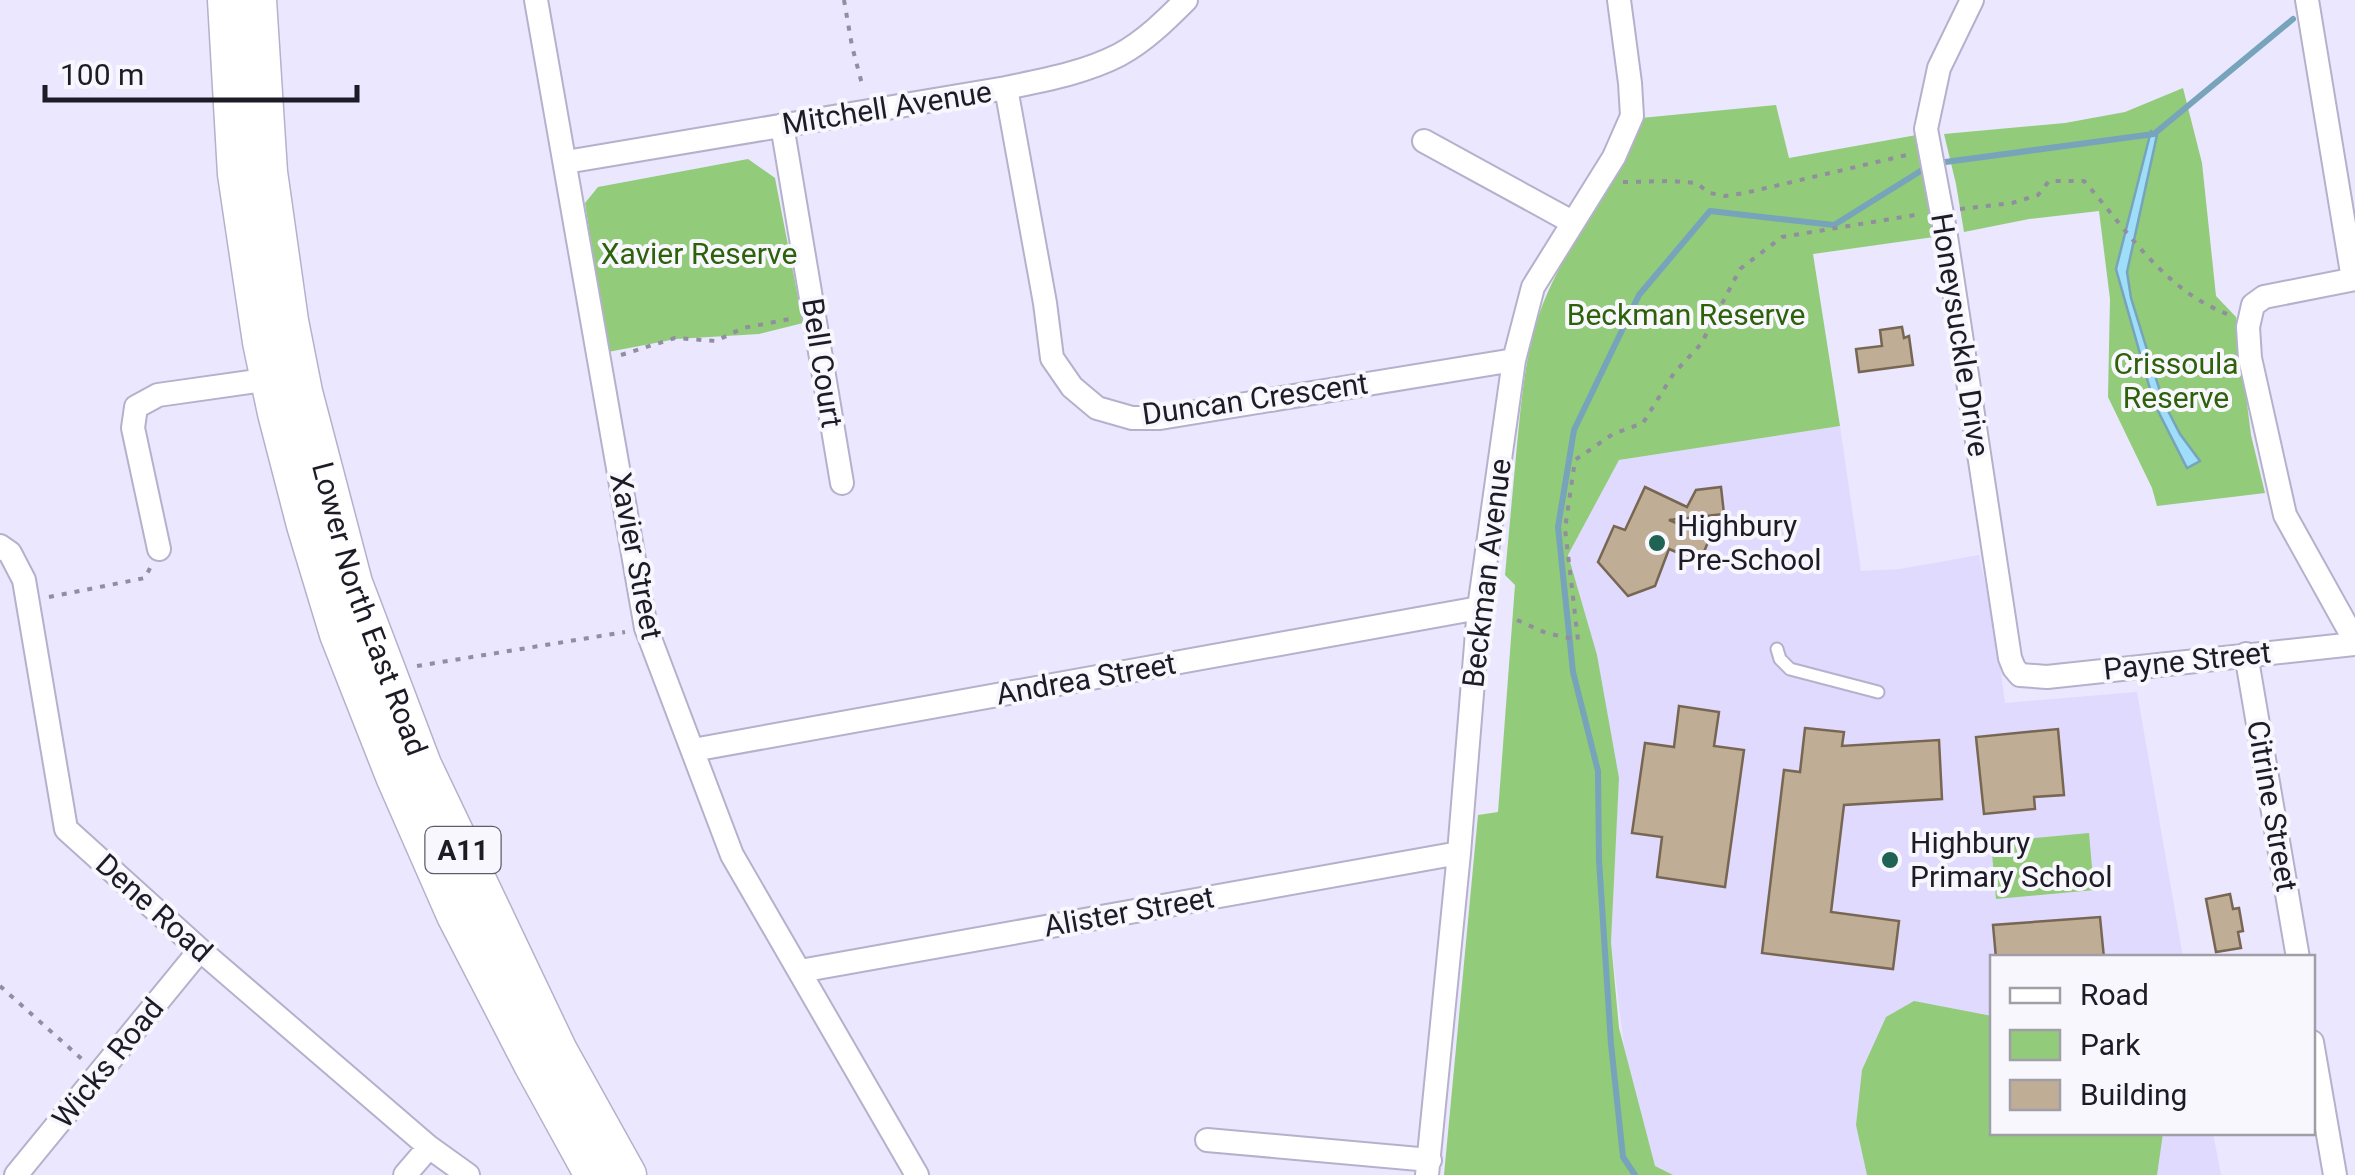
<svg xmlns="http://www.w3.org/2000/svg" width="2355" height="1175" font-family="Roboto,sans-serif">
<style>
.built{fill:#dfdafe}
.green{fill:#92cb79}
.water{fill:#9edefb;stroke:#77a4bb;stroke-width:2.5}
.lines{fill:none;stroke-linecap:round;stroke-linejoin:round}
.stream{stroke:#77a4bb;stroke-width:6}
.building{fill:#c0ad96;stroke:#776651;stroke-width:2.5}
.lane-casing{stroke:#b5b1cc;stroke-width:15}
.street-casing{stroke:#b5b1cc;stroke-width:26}
.primary-casing{stroke:#b5b1cc;stroke-width:41}
.path{stroke:#908e9f;stroke-width:4;stroke-dasharray:5 8;stroke-linecap:butt}
.lane{stroke:#fff;stroke-width:11}
.street{stroke:#fff;stroke-width:22}
.primary{stroke:#fff;stroke-width:38}
.poi-dot{fill:#1f6354;stroke:#f8f7fd;stroke-width:4}
.labels{text-anchor:middle;stroke-width:8;stroke-linejoin:round;paint-order:stroke}
.shield{fill:#f8f7fd;stroke:#5f5d66;stroke-width:2.5}
.shield-label{font-size:28px;font-weight:bold;fill:#1d1b25}
.street-label{font-size:30px;fill:#1d1b25;stroke:#f8f7fd}
.park-label{font-size:30px;fill:#2d610a;stroke:#f8f7fd}
.poi-label{font-size:30px;fill:#1d1b25;stroke:#f8f7fd;text-anchor:start}
</style>
<rect width="100%" height="100%" fill="#eae7fe"/>
<path class="built" d="M 1840,426 L 1861,571 L 1900,569 L 1979,555 L 1995,627 L 2005,703 L 2137,692 L 2183,957 L 1992,958 L 1992,1132 L 2213,1133 L 2221,1175 L 1662,1175 L 1639,1166 L 1611,942 L 1619,778 L 1568,555 L 1619,460 Z"/>
<path class="green" d="M 2183,88 L 2202,163 L 2216,296 L 2236,317 L 2251,435 L 2265,493 L 2157,506 L 2152,488 L 2108,397 L 2110,299 L 2099,211 L 2029,219 L 1964,232 L 1956,184 L 1944,134 L 2065,123 L 2125,112 Z
M 1776,105 L 1789,158 L 1922,134 L 1941,236 L 1813,254 L 1840,426 L 1619,460 L 1568,555 L 1597,655 L 1619,778 L 1611,942 L 1619,1028 L 1655,1166 L 1673,1175 L 1444,1175 L 1478,815 L 1498,812 L 1515,585 L 1505,575 C 1509,532 1513,488 1517,445 C 1522,394 1526,342 1547,294 C 1573,234 1623,183 1641,118 Z
M 748,159 L 775,178 L 803,323 L 759,334 L 676,339 L 608,352 L 585,203 L 598,187 Z
M 2089,833 L 2094,890 L 1996,899 L 1991,842 Z
M 1914,1001 L 1992,1016 L 1992,1132 L 2163,1133 L 2157,1175 L 1867,1175 L 1856,1125 L 1862,1070 L 1886,1017 Z"/>
<path class="water" d="M 2151,131 L 2157,135 L 2127,272 L 2131,298 L 2163,401 L 2180,434 L 2200,461 L 2187,468 L 2154,403 L 2116,269 Z"/>
<g class="lines">
<path class="stream" d="M 1938,163 L 2154,134 L 2293,19
M 1635,1175 L 1623,1157 L 1611,1044 L 1599,860 L 1598,771 L 1573,672 L 1558,527 L 1574,430 L 1639,295 L 1710,211 L 1834,225 L 1927,167"/>
</g>
<path class="building" d="M 1902,327 L 1904,338 L 1909,336 L 1913,365 L 1859,372 L 1856,349 L 1882,346 L 1880,330 Z
M 1645,487 L 1687,507 L 1696,490 L 1721,487 L 1724,514 L 1669,520 L 1710,537 L 1700,562 L 1669,549 L 1655,586 L 1628,596 L 1598,562 L 1614,526 L 1625,530 Z
M 1679,706 L 1719,712 L 1714,746 L 1744,750 L 1725,887 L 1657,877 L 1662,837 L 1632,833 L 1645,743 L 1674,747 Z
M 1805,728 L 1844,732 L 1842,746 L 1939,740 L 1942,799 L 1844,805 L 1831,912 L 1899,921 L 1893,969 L 1762,953 L 1784,770 L 1800,772 Z
M 2058,729 L 2064,795 L 2034,797 L 2035,809 L 1984,814 L 1976,737 Z
M 2230,894 L 2233,909 L 2239,908 L 2243,931 L 2238,932 L 2241,948 L 2216,952 L 2206,899 Z
M 2100,917 L 2104,958 L 1996,958 L 1993,925 Z"/>
<g class="lines">
<defs>
<path id="lane" d="M 1777,649 L 1780,659 L 1790,669 L 1878,692"/>
<path id="street" d="M 536,0 L 646,628 L 732,855 L 917,1175
M 1972,0 L 1939,68 L 1926,129 L 1945,230 L 2010,658 L 2014,668 L 2020,675 L 2047,677 L 2355,644
M 2307,0 L 2353,279
M 1006,88 L 1045,303 L 1052,358 L 1072,387 L 1097,408 L 1132,418 L 1160,418 L 1514,360
M 782,125 L 842,483
M 1424,141 L 1572,222
M 566,162 L 1006,88 C 1044,80 1084,73 1119,55 C 1145,41 1166,20 1186,0
M 2355,279 L 2264,297 L 2253,305 L 2248,327 L 2250,358 L 2285,515 L 2355,641
M 0,546 L 10,553 L 24,580 L 66,829 L 200,950 L 429,1147 L 468,1175
M 159,549 L 133,428 L 136,407 L 158,395 L 278,378
M 2246,654 L 2298,958
M 693,750 L 1479,608
M 800,971 L 1459,853
M 2312,1042 L 2335,1175
M 1207,1140 L 1430,1160
M 16,1175 L 200,950
M 405,1175 L 429,1147
M 1427,1175 L 1459,853 L 1479,608 L 1514,360 L 1533,287 L 1614,157 L 1632,116 L 1630,83 L 1619,0"/>
<g id="primary">
<path d="M 227,0 L 237,174 L 262,342 L 277,413 L 306,525 L 339,634 L 395,776 L 456,915 L 533,1064 L 594,1175"/>
<path id="s1" d="M 257,0 L 268,172 L 289,321 L 303,392 L 353,583 L 422,765 L 558,1051 L 627,1175"/>
</g>
</defs>
<use href="#lane" class="lane-casing"/>
<use href="#street" class="street-casing"/>
<use href="#primary" class="primary-casing"/>
<path class="path" d="M 844,0 L 852,46 L 863,88
M 1623,182 L 1672,181 L 1696,183 L 1710,193 L 1725,196 L 1745,193 L 1911,154
M 1960,209 L 2012,203 L 2038,195 L 2049,181 L 2084,181 C 2127,230 2163,289 2227,314
M 621,355 L 675,338 L 716,341 L 743,328 L 795,318
M 49,597 L 145,578 L 151,566
M 1517,620 L 1546,633 L 1578,640 L 1565,529 L 1575,460 L 1613,434 L 1643,423 L 1674,373 L 1701,344 L 1740,269 L 1782,237 L 1921,214
M 417,666 L 625,632
M 0,986 L 84,1061"/>
<use href="#lane" class="lane"/>
<use href="#street" class="street"/>
<use href="#primary" class="primary"/>
</g>
<g class="poi-dot">
<circle cx="1657" cy="543" r="10"/>
<circle cx="1890" cy="860" r="10"/>
</g>
<g class="labels">
<rect class="shield" x="425.5" y="827" width="75" height="46" rx="8"/>
<g class="shield-label">
<text x="463" y="860">A11</text>
</g>
<g class="street-label">
<text transform="translate(887 108) rotate(-9)" y="10">Mitchell Avenue</text>
<text transform="translate(1960 335) rotate(81)" y="10">Honeysuckle Drive</text>
<text transform="translate(822 363) rotate(81)" y="10">Bell Court</text>
<text transform="translate(1255 399) rotate(-8)" y="10">Duncan Crescent</text>
<text transform="translate(636 556) rotate(79)" y="10">Xavier Street</text>
<text transform="translate(1487 573) rotate(-83)" y="10">Beckman Avenue</text>
<text dy="10" stroke="none"><textPath href="#s1" startOffset="622">Lower North East Road</textPath></text>
<text transform="translate(2187 661) rotate(-6)" y="10">Payne Street</text>
<text transform="translate(1086 679) rotate(-10)" y="10">Andrea Street</text>
<text transform="translate(2272 806) rotate(80)" y="10">Citrine Street</text>
<text transform="translate(154 908) rotate(42)" y="10">Dene Road</text>
<text transform="translate(1129 912) rotate(-10)" y="10">Alister Street</text>
<text transform="translate(108 1063) rotate(-51)" y="10">Wicks Road</text>
</g>
<g class="park-label">
<text x="699" y="264">Xavier Reserve</text>
<text x="1686" y="325">Beckman Reserve</text>
<text x="2176" y="374">Crissoula<tspan x="2176" dy="34">Reserve</tspan></text>
</g>
<g class="poi-label">
<text x="1677" y="536">Highbury<tspan x="1677" dy="34">Pre-School</tspan></text>
<text x="1910" y="853">Highbury<tspan x="1910" dy="34">Primary School</tspan></text>
</g>
</g>
<rect x="1990" y="955" width="325" height="180" fill="#f8f7fd" stroke="#a09fa7" stroke-width="2.5"/>
<rect x="2010" y="988" width="50" height="15" fill="#ffffff" stroke="#a09fa7" stroke-width="2.5"/>
<text x="2080" y="1005" font-size="30" fill="#1d1b25">Road</text>
<rect x="2010" y="1030" width="50" height="30" fill="#92cb79" stroke="#a09fa7" stroke-width="2.5"/>
<text x="2080" y="1055" font-size="30" fill="#1d1b25">Park</text>
<rect x="2010" y="1080" width="50" height="30" fill="#c0ad96" stroke="#a09fa7" stroke-width="2.5"/>
<text x="2080" y="1105" font-size="30" fill="#1d1b25">Building</text>
<path d="M45 85v15h312v-15" fill="none" stroke="#1d1b25" stroke-width="5"/>
<text x="60" y="85" font-size="30" fill="#1d1b25" stroke="#f8f7fd" stroke-width="8" paint-order="stroke">100 m</text>
</svg>
